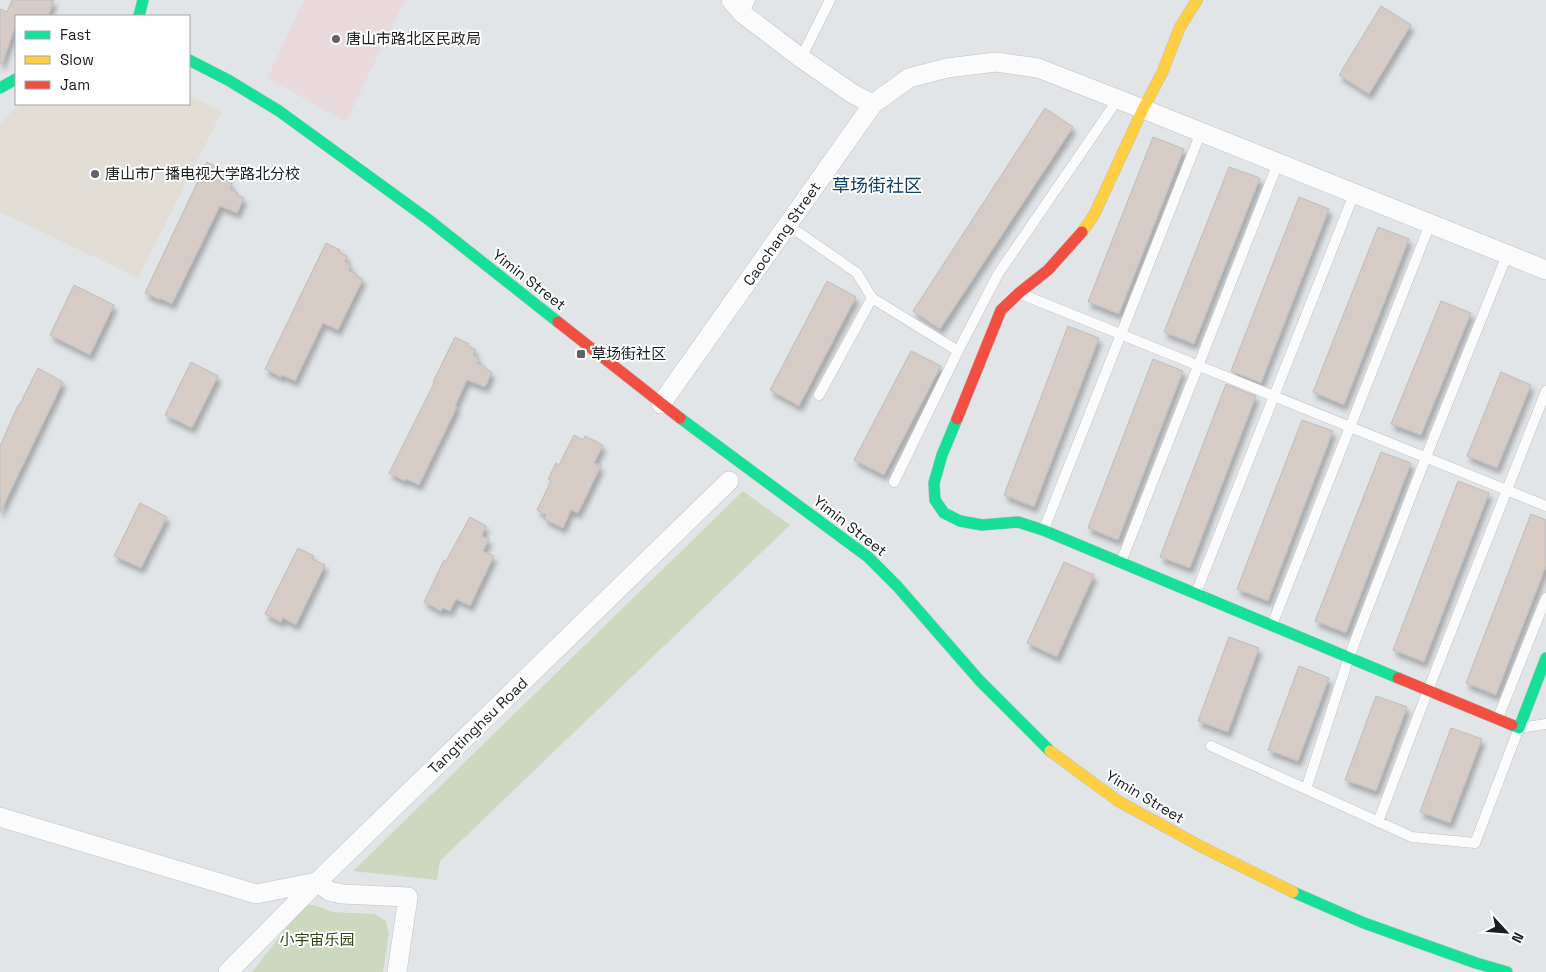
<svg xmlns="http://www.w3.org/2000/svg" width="1546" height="972" font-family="'Space Grotesk','Noto Sans SC',sans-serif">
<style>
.commercial{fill:#e9dbdd}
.education{fill:#e3ded5}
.green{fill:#cdd9bf}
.building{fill:#d6cbc5;stroke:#bdbdbe;filter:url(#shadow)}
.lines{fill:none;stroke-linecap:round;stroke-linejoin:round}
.lane-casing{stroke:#bfc1c4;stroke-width:11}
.street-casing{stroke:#bfc1c4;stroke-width:20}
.fast-casing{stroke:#bfc1c4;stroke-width:12}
.slow-casing{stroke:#bfc1c4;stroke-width:12}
.jam-casing{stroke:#bfc1c4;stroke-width:12}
.lane{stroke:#fbfbfc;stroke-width:10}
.street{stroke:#fbfbfc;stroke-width:19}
.fast{stroke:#16e098;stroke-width:11}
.slow{stroke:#ffcf43;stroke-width:11}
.jam{stroke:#f24e42;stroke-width:11}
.poi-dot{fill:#606265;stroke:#fff;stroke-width:2}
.labels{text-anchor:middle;stroke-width:4;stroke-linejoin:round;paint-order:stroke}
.poi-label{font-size:15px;fill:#1a1c1e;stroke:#fff;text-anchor:start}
.street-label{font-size:15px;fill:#1a1c1e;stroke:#fff}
.park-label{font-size:15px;fill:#324113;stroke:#fff}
.quarter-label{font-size:18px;fill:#0f4064;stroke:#fff}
</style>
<defs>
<filter id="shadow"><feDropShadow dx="3" dy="5.5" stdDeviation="2.5" flood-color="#0004"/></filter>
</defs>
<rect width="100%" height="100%" fill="#e2e5e8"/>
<path class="commercial" d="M 304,0 L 405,0 L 346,122 L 267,78 Z"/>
<path class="education" d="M 189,95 L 222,112 L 138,278 L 0,212 L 0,125 L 11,112 L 24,104 L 189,104 Z"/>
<path class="green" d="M 743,491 L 790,525 L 440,861 L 437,880 L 353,871 Z
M 304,905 L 315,905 L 332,912 L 375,914 L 386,921 L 389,933 L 383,972 L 252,972 Z"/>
<path class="building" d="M 12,0 L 54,0 L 48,16 L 16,16 L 16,25 L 2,64 L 0,64 L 0,9 L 7,12 Z
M 1381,6 L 1411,25 L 1369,94 L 1339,75 Z
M 1045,108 L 1073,127 L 940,329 L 913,311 Z
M 1153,137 L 1184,149 L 1119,314 L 1088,302 Z
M 207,162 L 222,170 L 221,172 L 228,176 L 226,181 L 232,184 L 230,189 L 238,193 L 237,195 L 244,198 L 237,213 L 220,206 L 172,304 L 160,298 L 160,300 L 145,293 Z
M 1229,167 L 1260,178 L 1194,344 L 1164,332 Z
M 1299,197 L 1329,209 L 1261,383 L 1231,371 Z
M 1378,227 L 1409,239 L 1344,405 L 1313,392 Z
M 326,243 L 340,250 L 339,252 L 347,256 L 345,262 L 351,265 L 348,270 L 357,274 L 356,276 L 363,279 L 338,330 L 323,323 L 295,381 L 282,375 L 281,377 L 265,369 Z
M 827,281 L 856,297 L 799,406 L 770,390 Z
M 74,285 L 114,305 L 90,355 L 50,335 Z
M 1441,301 L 1471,313 L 1421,435 L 1391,424 Z
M 1068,326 L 1099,338 L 1034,507 L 1004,495 Z
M 455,337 L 469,344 L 468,346 L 476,350 L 473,355 L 479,358 L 477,363 L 486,367 L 485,369 L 492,372 L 485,387 L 467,380 L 455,406 L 457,407 L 419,485 L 406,479 L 405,481 L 389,473 L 434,383 L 433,382 Z
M 911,351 L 941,366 L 884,475 L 854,460 Z
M 1153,359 L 1183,371 L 1118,540 L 1088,528 Z
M 191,362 L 218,376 L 192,428 L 165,415 Z
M 38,368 L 63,382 L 0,513 L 0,446 L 18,405 L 19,406 Z
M 1501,372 L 1531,385 L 1497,468 L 1467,456 Z
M 1226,384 L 1256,396 L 1190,568 L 1160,557 Z
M 1302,420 L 1333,431 L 1268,601 L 1237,589 Z
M 574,435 L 583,440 L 585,436 L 603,445 L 594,463 L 601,466 L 578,513 L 571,510 L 563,528 L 544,519 L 546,515 L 537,510 L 551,481 L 548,479 L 556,463 L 559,465 Z
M 1381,452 L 1411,463 L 1346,633 L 1315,621 Z
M 1458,481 L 1489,493 L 1424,662 L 1393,650 Z
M 140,503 L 167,517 L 141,568 L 114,556 Z
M 1531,514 L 1546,520 L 1546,566 L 1496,695 L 1466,683 Z
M 470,517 L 486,526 L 482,536 L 489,539 L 483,551 L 494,556 L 470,606 L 456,599 L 450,611 L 443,608 L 441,611 L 424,602 L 444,560 L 446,561 Z
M 298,548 L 314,556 L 312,559 L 325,565 L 296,625 L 283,618 L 281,622 L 265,614 Z
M 1064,562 L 1094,575 L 1057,657 L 1027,643 Z
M 1229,637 L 1259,648 L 1228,732 L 1198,721 Z
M 1299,666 L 1329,678 L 1298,761 L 1268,750 Z
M 1376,696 L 1407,707 L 1376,791 L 1345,780 Z
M 1451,728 L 1482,739 L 1450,823 L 1420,812 Z"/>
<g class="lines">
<defs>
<path id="lane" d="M 743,14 L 750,0
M 801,58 L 830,0
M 788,225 L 857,273 L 872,298 L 958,351
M 1021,294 L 1546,506
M 819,395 L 872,298
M 894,482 L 958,351 L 998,274 L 1118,99
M 1044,529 L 1201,132
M 1121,562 L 1278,163
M 1196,593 L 1354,194
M 1272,625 L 1430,224
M 1498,718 L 1546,598
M 1211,746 L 1412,837 L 1475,843 L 1519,728 L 1546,724
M 1306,789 L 1349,657 L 1426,457 L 1507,255
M 1378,822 L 1428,690 L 1546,391"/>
<path id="street" d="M 731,0 L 743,14 L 801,58 L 853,94 L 873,104
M 661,404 L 873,104 L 909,78 L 947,68 L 996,62 L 1038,68 L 1143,109 L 1546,270
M 0,817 L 256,894 L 317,882 L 329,891 L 342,894 L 408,897 L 397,972
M 228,972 L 317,882 L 729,481"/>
<path id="fast" d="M 139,16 L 143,0
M 189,60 L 228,80 L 279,111 L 429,220 L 558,322
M 0,88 L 16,79
M 680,418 L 868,557 L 897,586 L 980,681 L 1050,751
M 957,419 L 942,455 L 934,483 L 935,500 L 944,513 L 960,521 L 982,525 L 1018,522 L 1043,530 L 1398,678
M 1512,725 L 1519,728 L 1546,658
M 1293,892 L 1364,923 L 1476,963 L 1507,972"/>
<path id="slow" d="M 1082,232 L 1094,215 L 1143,109 L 1162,73 L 1180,27 L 1197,0
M 1050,751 L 1118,801 L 1202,847 L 1293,892"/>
<path id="jam" d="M 558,322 L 680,418
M 957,419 L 1001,310 L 1019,293 L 1048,270 L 1082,232
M 1398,678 L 1512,725"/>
</defs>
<use href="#lane" class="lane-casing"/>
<use href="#street" class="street-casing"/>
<use href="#fast" class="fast-casing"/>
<use href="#slow" class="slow-casing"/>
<use href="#jam" class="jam-casing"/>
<use href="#lane" class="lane"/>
<use href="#street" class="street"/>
<use href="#fast" class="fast"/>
<use href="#slow" class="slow"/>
<use href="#jam" class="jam"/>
</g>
<g class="poi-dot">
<circle cx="336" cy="39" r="5"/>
<circle cx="95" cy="174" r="5"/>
<rect x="576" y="349" width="10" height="10" rx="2.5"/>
</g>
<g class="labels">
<g class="poi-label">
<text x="346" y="44">唐山市路北区民政局</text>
<text x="105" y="179">唐山市广播电视大学路北分校</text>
<text x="591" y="359">草场街社区</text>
</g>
<g class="street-label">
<text transform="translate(782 234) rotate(-55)" y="5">Caochang Street</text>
<text transform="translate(529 280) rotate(38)" y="5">Yimin Street</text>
<text transform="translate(850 526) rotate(38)" y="5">Yimin Street</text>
<text transform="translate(478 726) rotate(-44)" y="5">Tangtinghsu Road</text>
<text transform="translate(1145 797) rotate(31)" y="5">Yimin Street</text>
</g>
<g class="park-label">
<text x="317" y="945">小宇宙乐园</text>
</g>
<g class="quarter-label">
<text x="877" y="192">草场街社区</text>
</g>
</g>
<rect x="15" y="15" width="175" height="90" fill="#ffffff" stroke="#a3a4a5"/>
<rect x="25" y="31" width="25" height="8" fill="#16e098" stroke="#a3a4a5"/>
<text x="60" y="40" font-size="15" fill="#1a1c1e">Fast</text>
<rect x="25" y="56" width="25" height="8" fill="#ffcf43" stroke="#a3a4a5"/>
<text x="60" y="65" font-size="15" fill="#1a1c1e">Slow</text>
<rect x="25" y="81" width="25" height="8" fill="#f24e42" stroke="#a3a4a5"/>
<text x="60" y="90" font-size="15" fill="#1a1c1e">Jam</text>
<g transform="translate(1506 932) rotate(116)" stroke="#ffffff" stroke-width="4" paint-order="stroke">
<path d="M0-4L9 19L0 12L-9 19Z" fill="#1a1c1e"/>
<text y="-8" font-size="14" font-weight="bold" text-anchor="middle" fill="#1a1c1e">N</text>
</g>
</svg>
